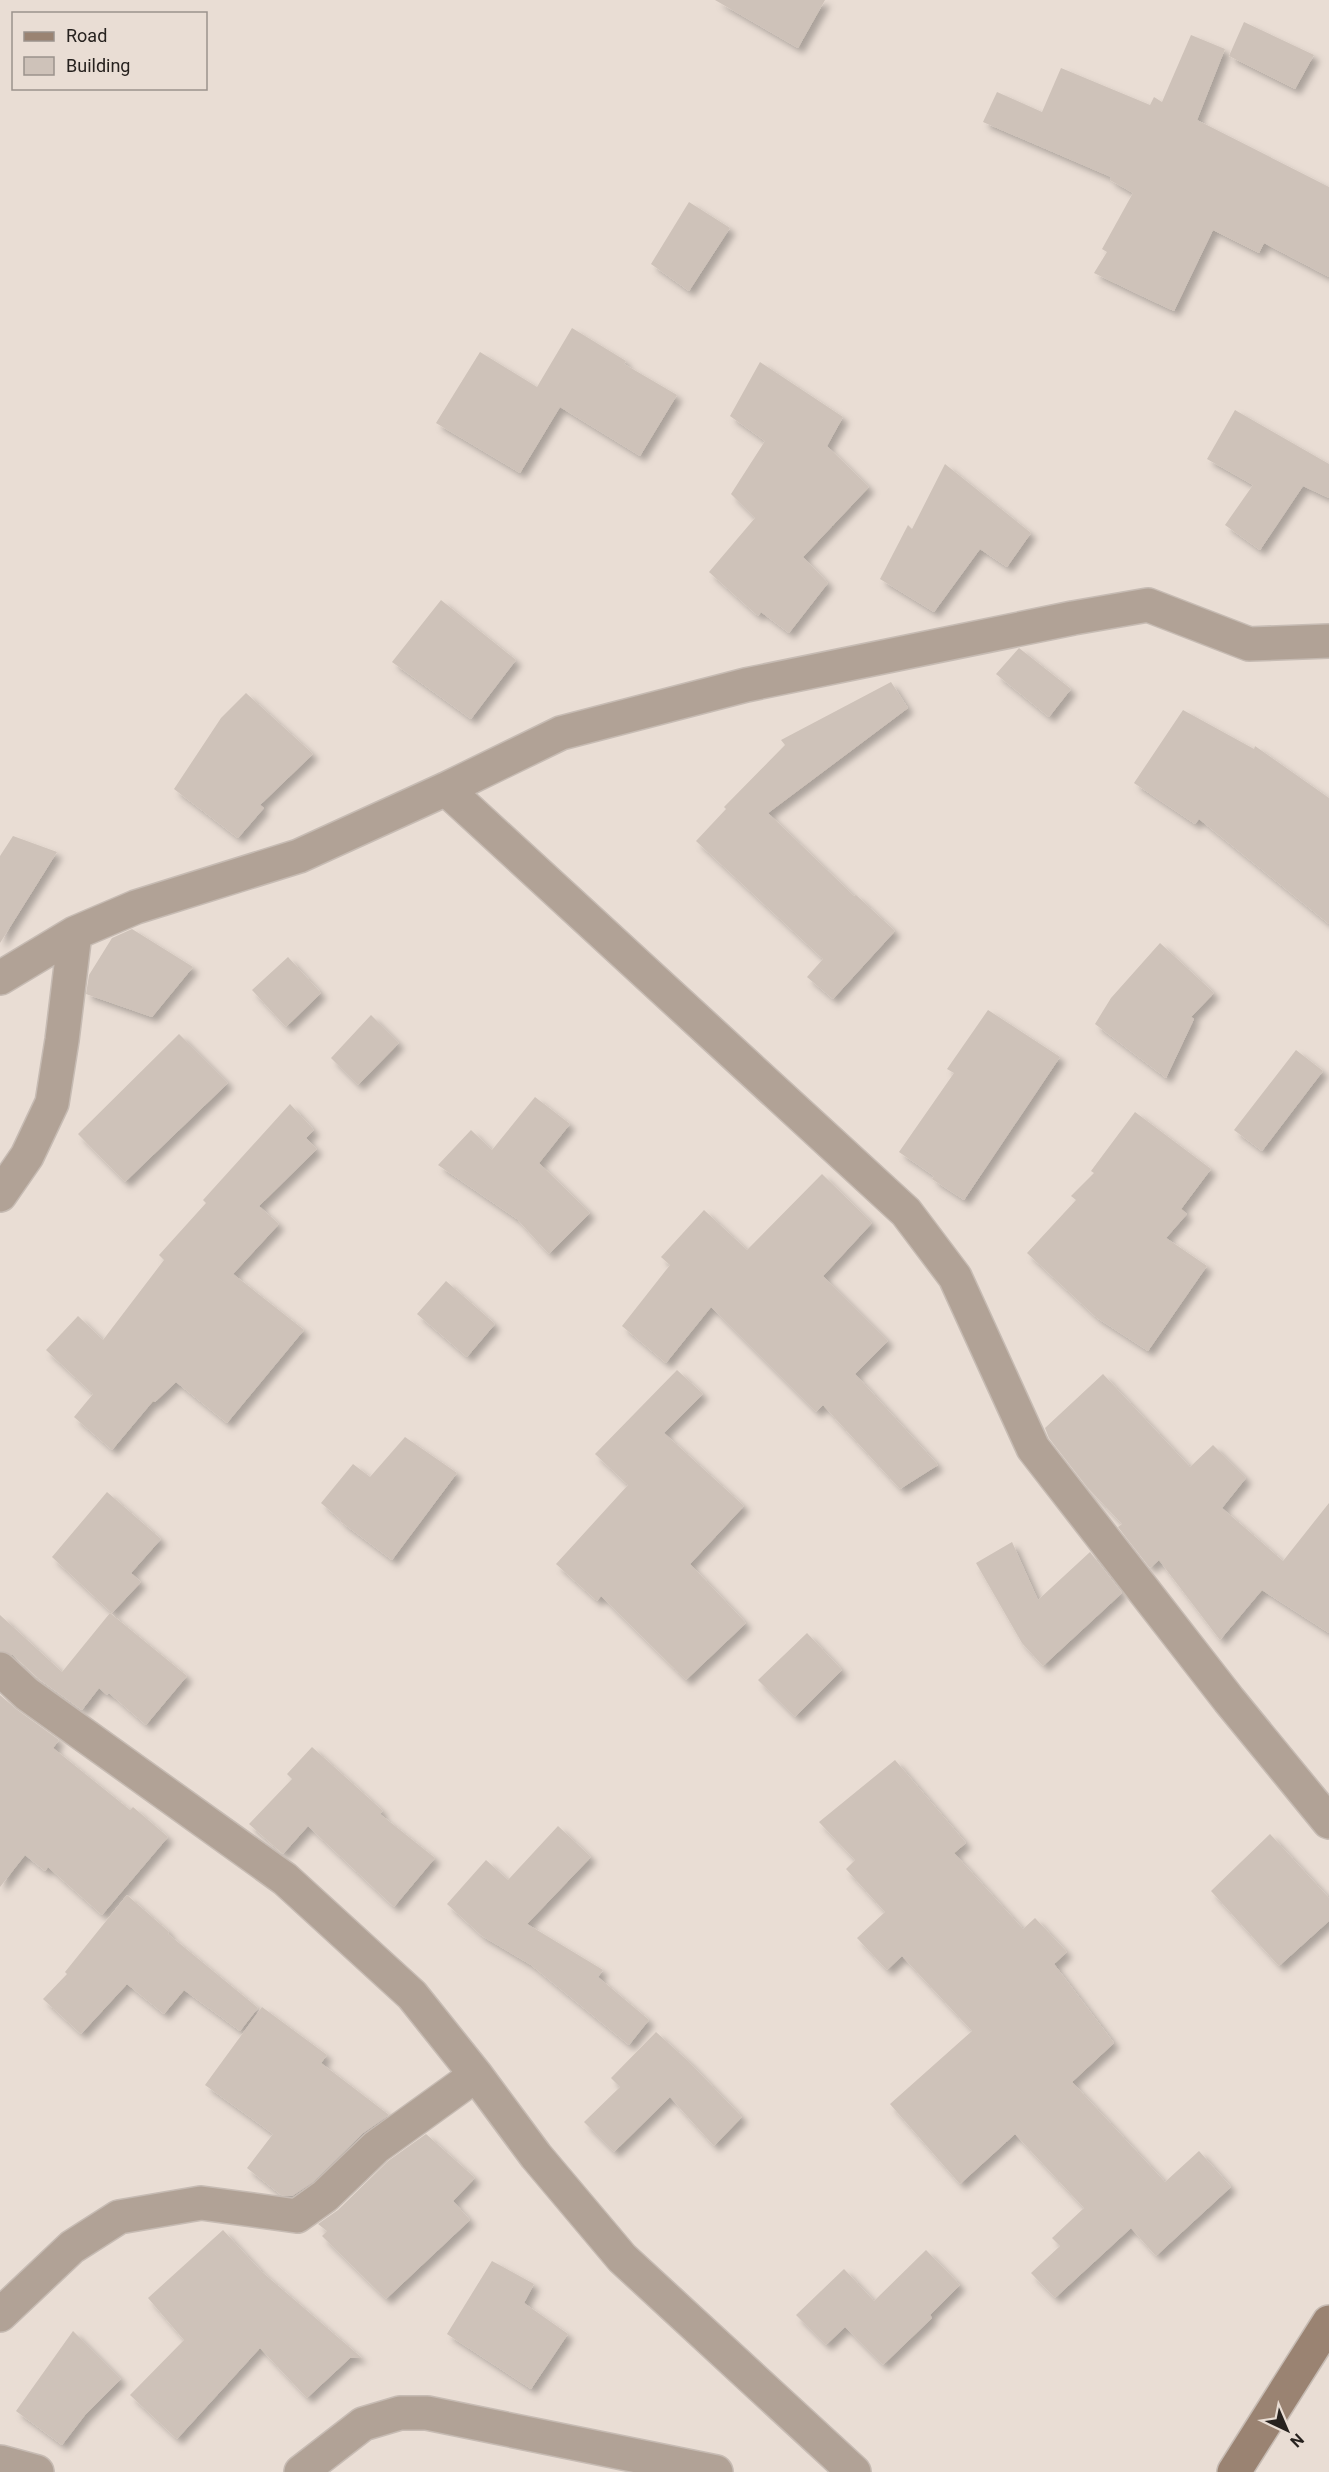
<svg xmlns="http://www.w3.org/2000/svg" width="1329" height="2472" font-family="Roboto,sans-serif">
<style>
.building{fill:#cec2b9;filter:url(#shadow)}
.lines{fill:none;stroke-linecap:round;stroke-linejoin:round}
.street-casing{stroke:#c6bbb3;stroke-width:36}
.secondary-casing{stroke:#c6bbb3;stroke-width:36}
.street{stroke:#b1a296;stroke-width:33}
.secondary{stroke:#9a8372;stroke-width:33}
</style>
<defs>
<filter id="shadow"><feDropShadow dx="5.5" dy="5.5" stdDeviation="3" flood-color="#0004"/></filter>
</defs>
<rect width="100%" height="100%" fill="#e9ddd4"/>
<path class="building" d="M 715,0 L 825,0 L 798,48 Z
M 1244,22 L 1314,55 L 1295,89 L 1229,56 Z
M 1191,35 L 1225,49 L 1197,120 L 1329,187 L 1329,277 L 1264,243 L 1259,253 L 1213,230 L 1174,311 L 1146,298 L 1094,273 L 1107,252 L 1102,249 L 1133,193 L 1110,180 L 1111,177 L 983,122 L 997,92 L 1042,112 L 1061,68 L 1150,105 L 1154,97 L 1162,102 Z
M 689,202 L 730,228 L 689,291 L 651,264 Z
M 572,328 L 626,361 L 624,364 L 677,395 L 640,456 L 560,407 L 520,473 L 436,423 L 480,352 L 537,387 Z
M 760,362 L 843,417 L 827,446 L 869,487 L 803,557 L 828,583 L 789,633 L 761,612 L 758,616 L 709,572 L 755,518 L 731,494 L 765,441 L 730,416 Z
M 1235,410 L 1329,464 L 1329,498 L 1303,486 L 1260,550 L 1225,525 L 1253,485 L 1207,459 Z
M 945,464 L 1031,533 L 1007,567 L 980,549 L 934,612 L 880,579 L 908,525 L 912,529 Z
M 441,600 L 516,660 L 471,719 L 392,662 Z
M 1019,648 L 1071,689 L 1049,717 L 996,674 Z
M 891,682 L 908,708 L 768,813 L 854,896 L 856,895 L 895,931 L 833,999 L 807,977 L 823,959 L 696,841 L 726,809 L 724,807 L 785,745 L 781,740 Z
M 246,693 L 313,754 L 260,805 L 264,808 L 238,838 L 174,789 L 221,718 Z
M 1183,710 L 1254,749 L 1255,746 L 1329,798 L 1329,924 L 1199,819 L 1195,824 L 1134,783 Z
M 13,836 L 57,852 L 0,943 L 0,856 Z
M 132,929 L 193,967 L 152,1017 L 86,994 L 89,975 L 112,938 Z
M 1160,943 L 1214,993 L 1191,1017 L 1194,1019 L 1166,1078 L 1095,1024 L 1111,998 Z
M 288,957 L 321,993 L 286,1027 L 252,990 Z
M 988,1010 L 1060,1057 L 964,1200 L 932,1179 L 934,1176 L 899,1152 L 954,1073 L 947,1069 Z
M 371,1015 L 399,1043 L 358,1085 L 331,1058 Z
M 179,1034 L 228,1083 L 125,1182 L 78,1134 Z
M 1296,1050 L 1323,1071 L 1262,1151 L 1234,1130 Z
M 535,1097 L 570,1124 L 539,1163 L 590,1213 L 549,1254 L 517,1219 L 438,1165 L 471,1130 L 492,1150 Z
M 290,1104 L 314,1130 L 306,1138 L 317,1149 L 259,1206 L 279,1224 L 233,1274 L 304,1330 L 227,1423 L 176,1382 L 155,1402 L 153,1401 L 112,1450 L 74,1417 L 93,1394 L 46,1350 L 78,1316 L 103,1340 L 164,1260 L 159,1255 L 206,1203 L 203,1200 Z
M 1135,1112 L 1211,1169 L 1181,1209 L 1187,1214 L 1166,1238 L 1207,1266 L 1148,1351 L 1097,1318 L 1027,1253 L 1076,1200 L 1071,1196 L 1094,1173 L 1091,1171 Z
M 822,1174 L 872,1223 L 823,1276 L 888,1341 L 855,1374 L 938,1465 L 900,1489 L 823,1405 L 816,1412 L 711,1307 L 666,1363 L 622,1326 L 670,1265 L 661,1257 L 704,1210 L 747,1250 Z
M 446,1281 L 495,1324 L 467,1357 L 417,1314 Z
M 677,1370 L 703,1394 L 664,1433 L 744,1506 L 690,1564 L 746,1623 L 686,1680 L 601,1596 L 597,1601 L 556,1564 L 628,1485 L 595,1454 Z
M 1103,1374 L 1190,1467 L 1213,1445 L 1246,1478 L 1222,1508 L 1283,1561 L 1329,1503 L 1329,1633 L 1262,1590 L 1220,1640 L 1159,1560 L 1150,1568 L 1118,1527 L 1122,1524 L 1087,1487 L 1049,1438 L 1045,1428 Z
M 405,1437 L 457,1473 L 392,1560 L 340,1521 L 341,1520 L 321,1503 L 353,1464 L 370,1477 Z
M 107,1492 L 161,1539 L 131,1573 L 141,1582 L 112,1613 L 52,1557 Z
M 1012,1542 L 1038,1600 L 1090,1552 L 1122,1593 L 1043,1666 L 1022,1643 L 976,1563 Z
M 110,1613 L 187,1676 L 146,1725 L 109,1693 L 107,1695 L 99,1688 L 82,1710 L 39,1679 L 13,1655 L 0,1651 L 0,1615 L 62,1672 Z
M 807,1633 L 842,1670 L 795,1717 L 758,1680 Z
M 0,1695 L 16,1709 L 59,1740 L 53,1748 L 130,1810 L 133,1807 L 168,1837 L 102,1915 L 48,1867 L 45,1871 L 25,1855 L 0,1887 Z
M 312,1747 L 383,1811 L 380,1814 L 435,1858 L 394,1907 L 308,1826 L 283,1854 L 249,1824 L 292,1779 L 287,1774 Z
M 895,1760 L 966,1843 L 954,1853 L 1023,1929 L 1035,1918 L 1067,1952 L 1054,1964 L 1114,2043 L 1072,2082 L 1165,2182 L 1199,2151 L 1231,2187 L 1156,2256 L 1131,2228 L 1055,2298 L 1031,2273 L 1060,2246 L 1052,2238 L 1084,2208 L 1015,2134 L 960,2184 L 890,2104 L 972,2031 L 902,1956 L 887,1970 L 857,1938 L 885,1912 L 846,1869 L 855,1860 L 819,1822 Z
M 558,1826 L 591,1857 L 527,1924 L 603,1970 L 598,1977 L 649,2020 L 629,2045 L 531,1965 L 482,1936 L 447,1904 L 486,1860 L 508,1880 Z
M 1270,1834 L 1329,1898 L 1329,1921 L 1279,1966 L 1211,1891 Z
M 127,1895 L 169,1932 L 168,1934 L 258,2008 L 240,2031 L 184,1990 L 164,2014 L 127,1984 L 81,2034 L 43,1999 L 67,1974 L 65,1972 Z
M 262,2007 L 327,2055 L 321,2063 L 389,2115 L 363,2133 L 313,2182 L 292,2196 L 281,2195 L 247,2168 L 273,2134 L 205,2085 Z
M 656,2032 L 688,2061 L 742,2117 L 714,2146 L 670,2097 L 614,2152 L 584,2122 L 620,2087 L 611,2078 Z
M 426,2134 L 475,2178 L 453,2201 L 470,2220 L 386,2299 L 322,2236 L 327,2231 L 318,2224 L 338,2210 L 388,2161 Z
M 223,2230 L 262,2272 L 362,2358 L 350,2358 L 307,2398 L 260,2348 L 177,2439 L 130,2395 L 184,2340 L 148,2298 Z
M 926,2250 L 960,2285 L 930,2315 L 932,2318 L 883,2365 L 845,2327 L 826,2345 L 796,2315 L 844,2269 L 874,2301 Z
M 492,2261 L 534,2284 L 524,2303 L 568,2334 L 531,2389 L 447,2334 Z
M 73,2331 L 121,2379 L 85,2415 L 62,2445 L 16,2411 Z"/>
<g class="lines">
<defs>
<path id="street" d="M 446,789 L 906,1212 L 955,1277 L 1033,1448 L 1229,1700 L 1329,1822
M 0,978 L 75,933 L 136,907 L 299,856 L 446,789 L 561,733 L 746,685 L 1073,618 L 1148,605 L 1249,644 L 1329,641
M 0,1195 L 27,1156 L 52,1103 L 62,1040 L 75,933
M 0,1669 L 27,1694 L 285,1879 L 412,1995 L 476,2075 L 536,2156 L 622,2258 L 854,2472
M 0,2315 L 72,2247 L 119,2217 L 201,2203 L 297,2216 L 325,2196 L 376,2147 L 476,2075
M 0,2462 L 37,2472
M 301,2472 L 363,2424 L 400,2413 L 427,2413 L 716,2472"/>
<path id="secondary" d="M 1234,2472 L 1329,2322"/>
</defs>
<use href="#street" class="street-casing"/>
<use href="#secondary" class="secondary-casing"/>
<use href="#street" class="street"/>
<use href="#secondary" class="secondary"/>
</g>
<rect x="12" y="12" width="195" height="78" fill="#e9ddd4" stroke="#9b928c" stroke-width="1.5"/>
<rect x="24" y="32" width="30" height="9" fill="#9a8372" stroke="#9b928c" stroke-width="1.5"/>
<text x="66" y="42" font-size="18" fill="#27221f">Road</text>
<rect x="24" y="57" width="30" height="18" fill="#cec2b9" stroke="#9b928c" stroke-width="1.5"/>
<text x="66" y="72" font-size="18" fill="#27221f">Building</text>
<g transform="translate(1287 2430) rotate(136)" stroke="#e9ddd4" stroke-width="4.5" paint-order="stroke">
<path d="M0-4.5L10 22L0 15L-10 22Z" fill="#27221f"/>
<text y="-9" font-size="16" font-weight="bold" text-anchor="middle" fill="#27221f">N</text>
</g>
</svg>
